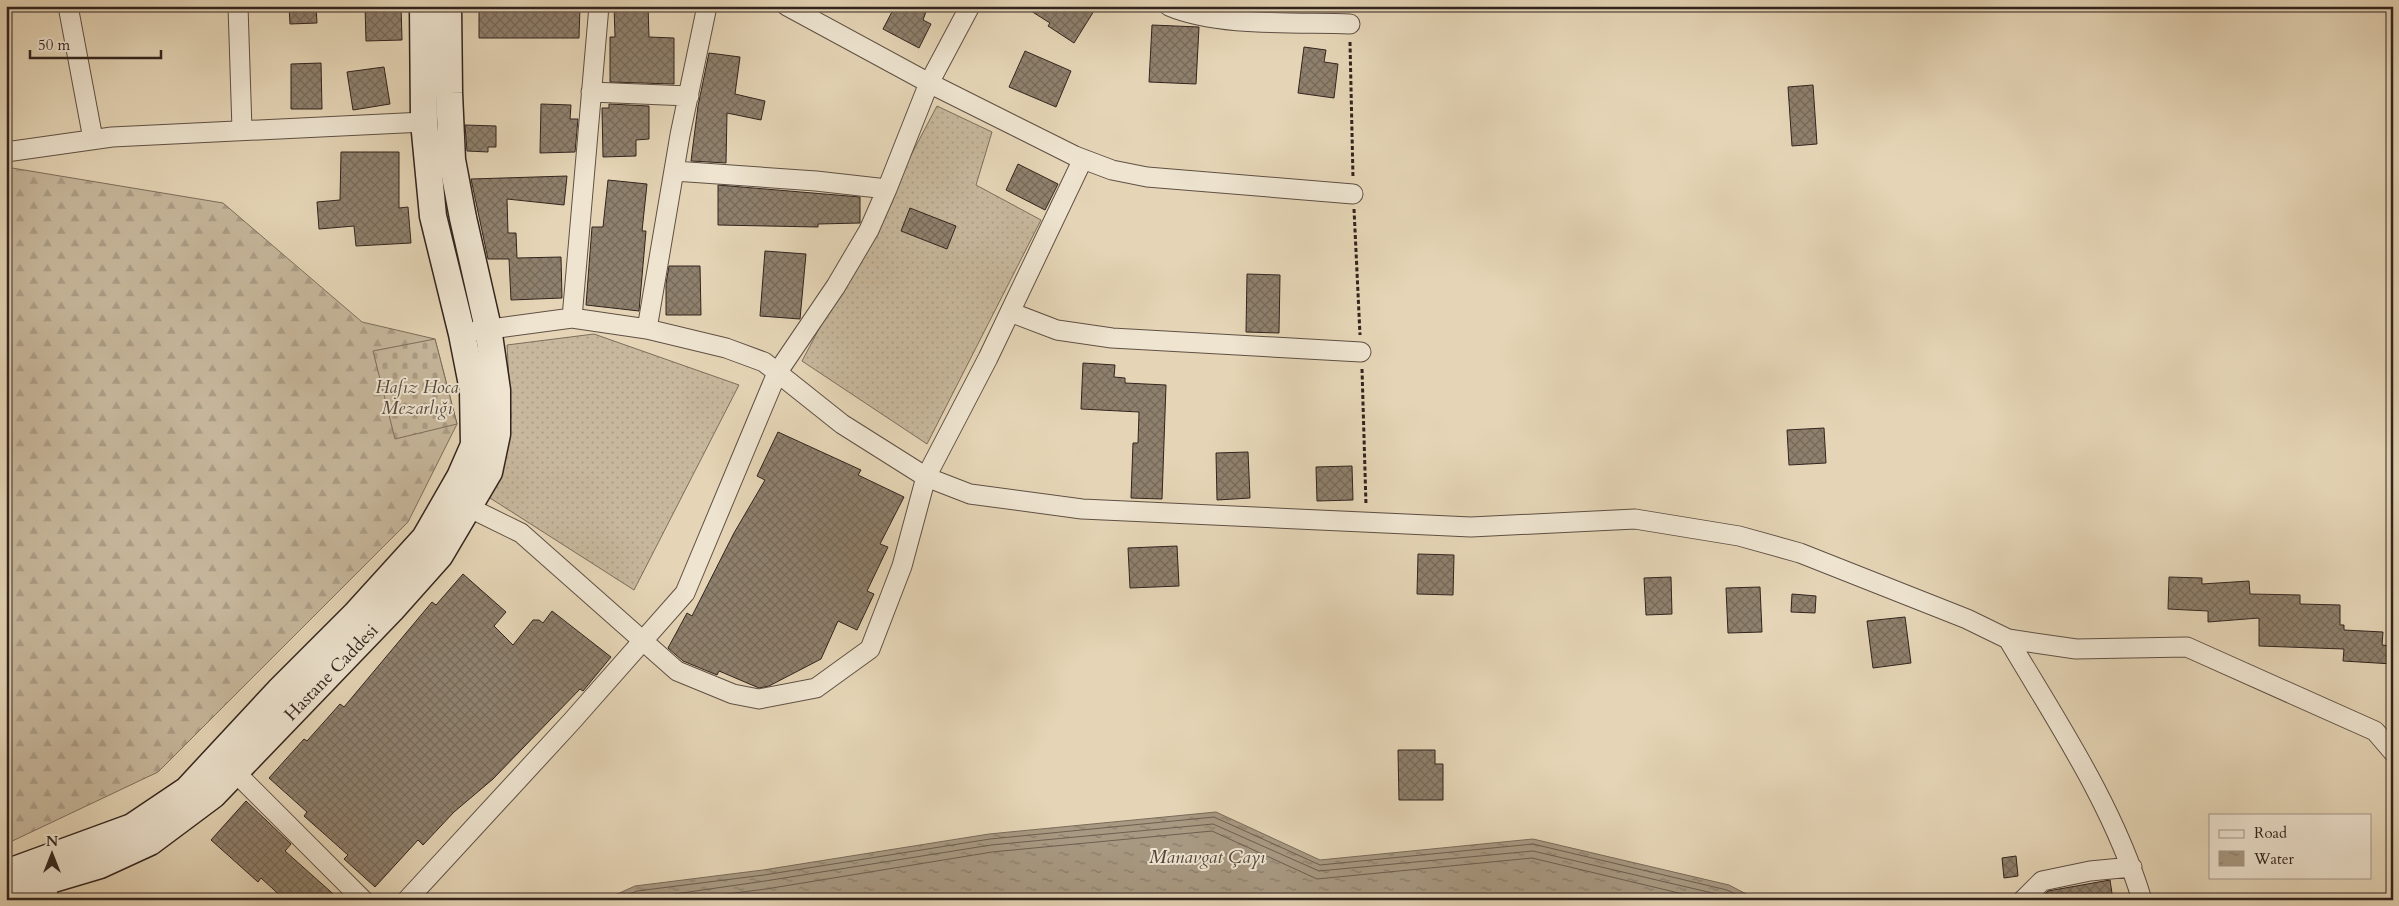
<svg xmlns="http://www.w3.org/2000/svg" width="2399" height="906" font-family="Cardo,serif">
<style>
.grass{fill:url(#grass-dots);stroke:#7c6e5d}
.forest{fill:url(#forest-firs);stroke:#7c6e5d}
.cemetery{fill:url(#cemetery-stones);stroke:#7c6e5d}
.water{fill:url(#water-ripples);stroke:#796a5a}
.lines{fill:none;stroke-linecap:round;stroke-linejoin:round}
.shore{stroke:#6d5e50;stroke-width:1}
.building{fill:url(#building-cross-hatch);stroke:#32241e}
.street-casing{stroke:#5f5044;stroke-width:21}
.secondary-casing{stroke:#32241e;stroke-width:29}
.path{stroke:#32241e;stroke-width:3;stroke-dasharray:4 2.5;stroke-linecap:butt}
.street{stroke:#eee4d0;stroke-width:19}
.secondary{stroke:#eee4d0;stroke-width:26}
.labels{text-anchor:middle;stroke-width:4;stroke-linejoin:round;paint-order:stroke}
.park-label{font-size:18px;font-style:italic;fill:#57493e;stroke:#eee4d0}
.street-label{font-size:18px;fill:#32241e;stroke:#eee4d0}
.water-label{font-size:19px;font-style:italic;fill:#55473c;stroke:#eee4d0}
</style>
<defs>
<pattern id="grass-dots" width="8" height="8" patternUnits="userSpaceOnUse" patternTransform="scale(1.25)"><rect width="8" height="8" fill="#c7b79c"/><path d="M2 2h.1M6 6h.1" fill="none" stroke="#ab9d86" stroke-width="1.8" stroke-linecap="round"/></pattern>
<pattern id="forest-firs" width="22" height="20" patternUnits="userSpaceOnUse" patternTransform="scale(1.25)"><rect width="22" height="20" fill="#c7b79c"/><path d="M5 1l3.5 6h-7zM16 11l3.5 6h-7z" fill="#ab9d86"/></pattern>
<pattern id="cemetery-stones" width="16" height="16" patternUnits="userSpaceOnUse" patternTransform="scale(1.25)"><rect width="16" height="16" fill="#c7b79c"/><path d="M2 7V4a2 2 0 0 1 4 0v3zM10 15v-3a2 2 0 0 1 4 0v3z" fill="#ab9d86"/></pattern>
<pattern id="water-ripples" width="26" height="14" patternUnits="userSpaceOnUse" patternTransform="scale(1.25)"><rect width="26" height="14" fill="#a89982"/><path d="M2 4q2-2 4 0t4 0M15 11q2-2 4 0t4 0" fill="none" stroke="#897d6a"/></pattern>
<pattern id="building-cross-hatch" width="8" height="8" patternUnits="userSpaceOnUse" patternTransform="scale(1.25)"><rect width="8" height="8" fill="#8f806d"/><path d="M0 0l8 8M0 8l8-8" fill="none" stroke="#756959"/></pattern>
</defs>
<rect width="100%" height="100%" fill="#e5d5b6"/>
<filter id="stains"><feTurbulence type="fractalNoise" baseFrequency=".004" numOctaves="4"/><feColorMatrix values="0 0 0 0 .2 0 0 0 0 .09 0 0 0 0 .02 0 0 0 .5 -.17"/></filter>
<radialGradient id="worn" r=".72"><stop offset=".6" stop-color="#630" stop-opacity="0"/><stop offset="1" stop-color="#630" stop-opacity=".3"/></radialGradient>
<path class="grass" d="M 937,106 L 992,132 L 976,185 L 1041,220 L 927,444 L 802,361 Z
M 594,334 L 739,385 L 634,590 L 490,498 L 511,417 L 507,345 Z"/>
<path class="forest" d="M 6,167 L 223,203 L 362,322 L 435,339 L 457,424 L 408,522 L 158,772 L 6,844 Z"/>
<path class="cemetery" d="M 435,339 L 457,424 L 395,439 L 373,351 Z"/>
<path class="water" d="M 1216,812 L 1320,860 L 1533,839 L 1729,885 L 1758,900 L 604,900 L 635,886 L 763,870 L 989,834 Z"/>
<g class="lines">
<path class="shore" d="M 617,900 L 637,891 L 764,875 L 990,839 L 1214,817 L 1320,865 L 1533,844 L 1727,890 L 1747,900
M 633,900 L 765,881 L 991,845 L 1213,824 L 1319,871 L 1533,851 L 1725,896 L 1733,900
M 679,900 L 766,889 L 992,852 L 1212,831 L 1317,879 L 1532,858 L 1708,900"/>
</g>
<path class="building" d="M 289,6 L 316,6 L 317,23 L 290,24 Z
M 365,6 L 401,6 L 402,40 L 366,41 Z
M 479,6 L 580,6 L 579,38 L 479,38 Z
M 614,6 L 648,6 L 649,37 L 674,38 L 674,84 L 610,82 L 610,37 L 615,37 Z
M 895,6 L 928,6 L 923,20 L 931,24 L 919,48 L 883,29 Z
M 1023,6 L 1097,6 L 1074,43 L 1048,26 L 1050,23 Z
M 1152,25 L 1199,27 L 1196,84 L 1149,82 Z
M 1304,47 L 1326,50 L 1324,62 L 1338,64 L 1334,98 L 1298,93 Z
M 1025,51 L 1071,71 L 1056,107 L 1009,87 Z
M 709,53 L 740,57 L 735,94 L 765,101 L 761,120 L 727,113 L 726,163 L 691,161 L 698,106 Z
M 321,63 L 322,109 L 291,109 L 291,64 Z
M 384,67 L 390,104 L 353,110 L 347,72 Z
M 1813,85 L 1817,144 L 1792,146 L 1788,87 Z
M 541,104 L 571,105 L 570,119 L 578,119 L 575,152 L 540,153 Z
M 609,104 L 649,106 L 649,139 L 636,140 L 636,156 L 603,157 L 602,108 L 609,108 Z
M 465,125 L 496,126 L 496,147 L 488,147 L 488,152 L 467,151 Z
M 341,152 L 399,152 L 399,208 L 408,207 L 411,243 L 356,246 L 354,226 L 319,229 L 317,202 L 340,200 Z
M 1018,164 L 1058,184 L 1045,210 L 1006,190 Z
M 567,176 L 564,205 L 507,199 L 508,233 L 516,233 L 517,258 L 561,257 L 562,298 L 511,300 L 509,259 L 488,259 L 471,179 Z
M 608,180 L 647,184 L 642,231 L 646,231 L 639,311 L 586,305 L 592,227 L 603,227 Z
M 718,185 L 860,197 L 860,223 L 818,224 L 818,227 L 718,225 Z
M 910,208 L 956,226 L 947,249 L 901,231 Z
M 765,251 L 806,254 L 800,319 L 760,316 Z
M 669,266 L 700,266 L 701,315 L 666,315 L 666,284 Z
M 1247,274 L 1280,275 L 1279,333 L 1246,332 Z
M 1083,363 L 1115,365 L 1114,377 L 1125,378 L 1125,383 L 1166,385 L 1162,499 L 1131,498 L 1133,443 L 1138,443 L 1139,412 L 1081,409 Z
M 1824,428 L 1826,463 L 1789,465 L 1787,430 Z
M 778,432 L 861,470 L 858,475 L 904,497 L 880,544 L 888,547 L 867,591 L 874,594 L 857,630 L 838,621 L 821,659 L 769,686 L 759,688 L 719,671 L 717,675 L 683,661 L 668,648 L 687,613 L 692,616 L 734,533 L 765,480 L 757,476 Z
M 1248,452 L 1250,498 L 1217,500 L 1216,453 Z
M 1352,466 L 1353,500 L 1317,501 L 1316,467 Z
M 1177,546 L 1179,586 L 1130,588 L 1128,548 Z
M 1418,554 L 1454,555 L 1453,595 L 1417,594 Z
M 463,574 L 506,612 L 494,626 L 513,645 L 533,620 L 539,620 L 543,623 L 552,611 L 611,657 L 583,691 L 580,689 L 493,779 L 454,812 L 423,845 L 418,840 L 375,887 L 344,859 L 348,855 L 304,816 L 307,812 L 269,778 L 304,739 L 307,741 L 340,704 L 344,707 L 432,602 L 436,605 Z
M 1671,577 L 1672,614 L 1646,615 L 1644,578 Z
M 2169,577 L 2202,578 L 2202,584 L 2249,581 L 2250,594 L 2300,595 L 2300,604 L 2340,605 L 2340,625 L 2344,625 L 2344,630 L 2383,632 L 2382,645 L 2393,646 L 2393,664 L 2343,661 L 2344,649 L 2259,646 L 2259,618 L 2208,622 L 2208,611 L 2168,609 Z
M 1760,587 L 1762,632 L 1728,633 L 1726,588 Z
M 1792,594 L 1816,596 L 1815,613 L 1791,612 Z
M 1905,617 L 1911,663 L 1873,668 L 1867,621 Z
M 1398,750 L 1435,750 L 1435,764 L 1443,764 L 1443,800 L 1399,800 Z
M 246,801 L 291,844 L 285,851 L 340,900 L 285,900 L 261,878 L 258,882 L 211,840 Z
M 2016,856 L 2018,876 L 2004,878 L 2002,858 Z
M 2110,880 L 2113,900 L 2039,900 L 2048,891 Z"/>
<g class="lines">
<defs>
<path id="street" d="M 68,6 L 93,139
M 238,6 L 242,130
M 787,6 L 929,83 L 1075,156 L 1112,170 L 1147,177 L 1353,194
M 1169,6 C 1218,27 1296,22 1350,24
M 591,92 L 689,96
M 6,152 L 112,137 L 424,122
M 887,189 L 929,83 L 970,6
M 1010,312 L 1057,330 L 1112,338 L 1361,352
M 572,318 L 599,6
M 647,329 L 680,135 L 707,6
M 476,331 L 572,318 L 647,329 L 726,348 L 764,362 L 842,424 L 926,477 L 970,494 L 1082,509 L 1471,527 L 1635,519 L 1739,536 L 1800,553 L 1967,619 L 2008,639 L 2076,649 L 2187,647 L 2375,731 L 2393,752
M 470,508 L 521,533 L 677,671 L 733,694 L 759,699 L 816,688 L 870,649 L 902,566 L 926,477 L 988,358 L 1083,159
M 2008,639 C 2057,722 2114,806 2142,900
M 235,772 L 363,900
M 43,883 L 50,900
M 407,900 L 572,721 L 685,593 L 777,373 L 836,286 L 869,230 L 887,189 L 816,181 L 674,171
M 2023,900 L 2042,881 L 2090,871 L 2132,867"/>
<g id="secondary">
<path d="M 6,873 L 132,827 L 187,790 L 279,691 L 355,615 L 425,538 L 460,477 L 474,445 L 473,390 L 462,334 L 433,216 L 424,122 L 423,6"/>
<path id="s1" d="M 6,893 L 100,865 L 150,842 L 213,795 L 391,610 L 440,555 L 489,472 L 497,434 L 497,390 L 488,328 L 463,218 L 452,160 L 449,93 L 448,6"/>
</g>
</defs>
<use href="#street" class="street-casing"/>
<use href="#secondary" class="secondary-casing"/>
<path class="path" d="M 1350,42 L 1353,178
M 1354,209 L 1360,335
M 1362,369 L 1366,505"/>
<use href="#street" class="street"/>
<use href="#secondary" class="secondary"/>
</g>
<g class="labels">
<g class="park-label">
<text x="417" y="393">Hafız Hoca<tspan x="417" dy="21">Mezarlığı</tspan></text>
</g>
<g class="street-label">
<text dy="6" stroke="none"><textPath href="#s1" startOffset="402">Hastane Caddesi</textPath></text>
</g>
<g class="water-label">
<text x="1207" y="863">Manavgat Çayı</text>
</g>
</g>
<rect width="2399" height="906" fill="none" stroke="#e5d5b6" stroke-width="25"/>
<rect x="8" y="8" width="2384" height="891" fill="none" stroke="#32241e" stroke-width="2.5"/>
<rect x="12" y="12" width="2374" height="881" fill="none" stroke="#32241e"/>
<rect x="2209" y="814" width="162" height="65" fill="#eee4d0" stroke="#a39789"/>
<rect x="2219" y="830" width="25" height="8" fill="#eee4d0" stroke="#a39789"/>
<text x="2254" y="838" font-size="15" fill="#32241e">Road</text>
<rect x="2219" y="851" width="25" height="15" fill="url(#water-ripples)" stroke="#a39789"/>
<text x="2254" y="864" font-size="15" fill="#32241e">Water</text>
<g transform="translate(52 854)" stroke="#eee4d0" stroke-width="4" paint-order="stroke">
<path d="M0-4L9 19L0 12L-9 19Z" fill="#32241e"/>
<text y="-8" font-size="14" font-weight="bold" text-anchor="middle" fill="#32241e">N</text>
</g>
<path d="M30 50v8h131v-8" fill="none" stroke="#32241e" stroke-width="2.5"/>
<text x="38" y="50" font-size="15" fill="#32241e" stroke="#eee4d0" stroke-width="4" paint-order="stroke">50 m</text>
<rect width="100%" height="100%" filter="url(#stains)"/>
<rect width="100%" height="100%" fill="url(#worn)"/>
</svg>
